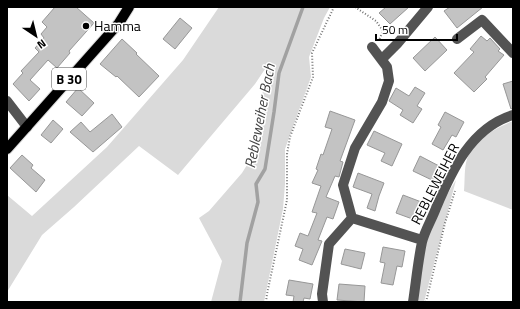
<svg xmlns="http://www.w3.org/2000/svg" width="520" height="309" font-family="'Titillium Web',sans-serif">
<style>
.green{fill:#dadada}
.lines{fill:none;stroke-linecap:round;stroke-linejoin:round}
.stream{stroke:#a1a1a1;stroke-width:3.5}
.building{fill:#c3c3c3;stroke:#979797}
.major-casing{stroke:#dbdbdb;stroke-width:12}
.path{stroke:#757575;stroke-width:2;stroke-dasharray:1 2;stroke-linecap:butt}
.minor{stroke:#535353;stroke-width:10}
.major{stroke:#000;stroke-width:10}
.poi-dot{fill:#000;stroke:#fff;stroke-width:1.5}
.labels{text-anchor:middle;stroke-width:3;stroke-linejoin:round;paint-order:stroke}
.shield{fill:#fff;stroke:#4c4c4c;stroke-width:1}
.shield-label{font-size:13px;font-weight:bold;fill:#000}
.poi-label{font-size:14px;fill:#000;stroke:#fff;text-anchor:start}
.street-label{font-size:14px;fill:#000;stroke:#fff}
.water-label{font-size:15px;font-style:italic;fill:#424242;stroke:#fff}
</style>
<rect width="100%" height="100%" fill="#fff"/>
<path class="green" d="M 219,7 L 330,7 L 324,18 L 309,57 L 311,77 L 285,149 L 285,184 L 283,209 L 264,302 L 211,302 L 222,261 L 199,218 L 209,211 L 242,173 L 252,157 L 267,66 L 255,84 L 178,175 L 139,146 L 74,207 L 42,235 L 7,292 L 7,195 L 32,216 L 107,147 L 183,60 Z
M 513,121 L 513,210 L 464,191 C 465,181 464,168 467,159 C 474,140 495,128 513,121 Z
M 456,180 L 424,302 L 414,302 C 417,288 418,273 421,259 C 427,231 441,204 456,180 Z"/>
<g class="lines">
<path class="stream" d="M 240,302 L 247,243 L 258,202 L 256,184 L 265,169 L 274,112 L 279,73 L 303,7"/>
</g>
<path class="building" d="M 55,7 L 76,7 L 94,23 L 69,51 L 70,53 L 57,68 L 48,60 L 30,80 L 40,89 L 29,101 L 13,84 L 23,73 L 21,71 L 39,52 L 35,48 L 44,38 L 41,34 L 47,27 L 42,22 Z
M 386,7 L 409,7 L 390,24 L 379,13 Z
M 450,7 L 483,7 L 457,28 L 444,11 Z
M 180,18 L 192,28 L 175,49 L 163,39 Z
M 481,36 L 487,41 L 490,38 L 500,49 L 498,51 L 504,55 L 485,77 L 487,79 L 474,92 L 454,73 L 474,52 L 470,49 Z
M 435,37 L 447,50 L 425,71 L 413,58 Z
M 122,39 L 137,53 L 136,54 L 159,76 L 139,97 L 117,76 L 116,77 L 100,64 Z
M 513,81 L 513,108 L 511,109 L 503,84 Z
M 415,87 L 425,93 L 417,106 L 422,109 L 413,123 L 400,115 L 403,110 L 389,101 L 396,88 L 409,96 Z
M 78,88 L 94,103 L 82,116 L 66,102 Z
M 330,111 L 355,120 L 340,161 L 343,162 L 339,177 L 335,176 L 326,197 L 339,202 L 333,219 L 327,217 L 318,240 L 322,241 L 312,265 L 299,260 L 303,249 L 295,246 L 300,233 L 308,236 L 317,213 L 312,212 L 321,186 L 312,183 L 318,170 L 316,169 L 321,154 L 323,155 L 332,129 L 325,127 Z
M 445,112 L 464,122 L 456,137 L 452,135 L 443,150 L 432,144 L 441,127 L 438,125 Z
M 112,114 L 122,127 L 93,152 L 70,132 L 81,122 L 90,132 Z
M 53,120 L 63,129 L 51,143 L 41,135 Z
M 374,131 L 402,144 L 392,166 L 381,161 L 385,153 L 367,145 Z
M 22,155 L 33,165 L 31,168 L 45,180 L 36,192 L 10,168 Z
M 420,156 L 441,167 L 434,181 L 413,171 Z
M 358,173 L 384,183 L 379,196 L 375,211 L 367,208 L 372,194 L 353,187 Z
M 403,195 L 424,203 L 418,221 L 396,213 Z
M 383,247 L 405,251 L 402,267 L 397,266 L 393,285 L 381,283 L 385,263 L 380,262 Z
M 345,249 L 365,253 L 361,269 L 341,264 Z
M 289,280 L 313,284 L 310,299 L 304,298 L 303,302 L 293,302 L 294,296 L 286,295 Z
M 339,284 L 365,286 L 364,302 L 337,300 Z"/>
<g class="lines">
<defs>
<path id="major" d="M 7,149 L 119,23 L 129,7"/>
</defs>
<use href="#major" class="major-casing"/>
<path class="path" d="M 355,7 L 376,21 L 383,31 L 379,40
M 266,302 L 267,294 L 287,200 L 287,154 L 290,137 L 313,77 L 312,53 L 334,7
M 426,302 L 445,223 L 455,191"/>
<path class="minor" d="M 457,39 L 482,20 L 513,53
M 372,47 L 387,67 L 389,81 L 382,102 L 355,148 L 343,185 L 352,218 L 422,240
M 382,59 L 397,44 L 428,7
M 7,101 L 27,127
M 323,302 L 322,294 L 329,244 L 352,218
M 413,302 C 416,282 418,261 422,242 C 425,230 432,219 436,208 C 452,170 471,128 513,115"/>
<use href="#major" class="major"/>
</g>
<circle class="poi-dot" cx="86" cy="26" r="4"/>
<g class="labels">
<rect class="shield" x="52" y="68" width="34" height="22" rx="3"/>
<g class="shield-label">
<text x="69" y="84">B 30</text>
</g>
<g class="poi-label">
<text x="94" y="31">Hamma</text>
</g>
<g class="street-label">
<text transform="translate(435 184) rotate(-63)" y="5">REBLEWEIHER</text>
</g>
<g class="water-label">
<text transform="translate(260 116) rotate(-79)" y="5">Rebleweiher Bach</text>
</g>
</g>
<rect width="520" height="309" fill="none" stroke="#000000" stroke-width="16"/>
<g transform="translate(36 36) rotate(145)" stroke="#ffffff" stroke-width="3" paint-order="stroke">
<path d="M0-3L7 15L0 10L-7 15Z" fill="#000000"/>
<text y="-6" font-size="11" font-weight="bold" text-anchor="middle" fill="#000000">N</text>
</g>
<path d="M376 34v6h81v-6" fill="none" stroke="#000000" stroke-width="2"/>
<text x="382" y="34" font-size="12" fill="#000000" stroke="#ffffff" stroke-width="3" paint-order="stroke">50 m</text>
</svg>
